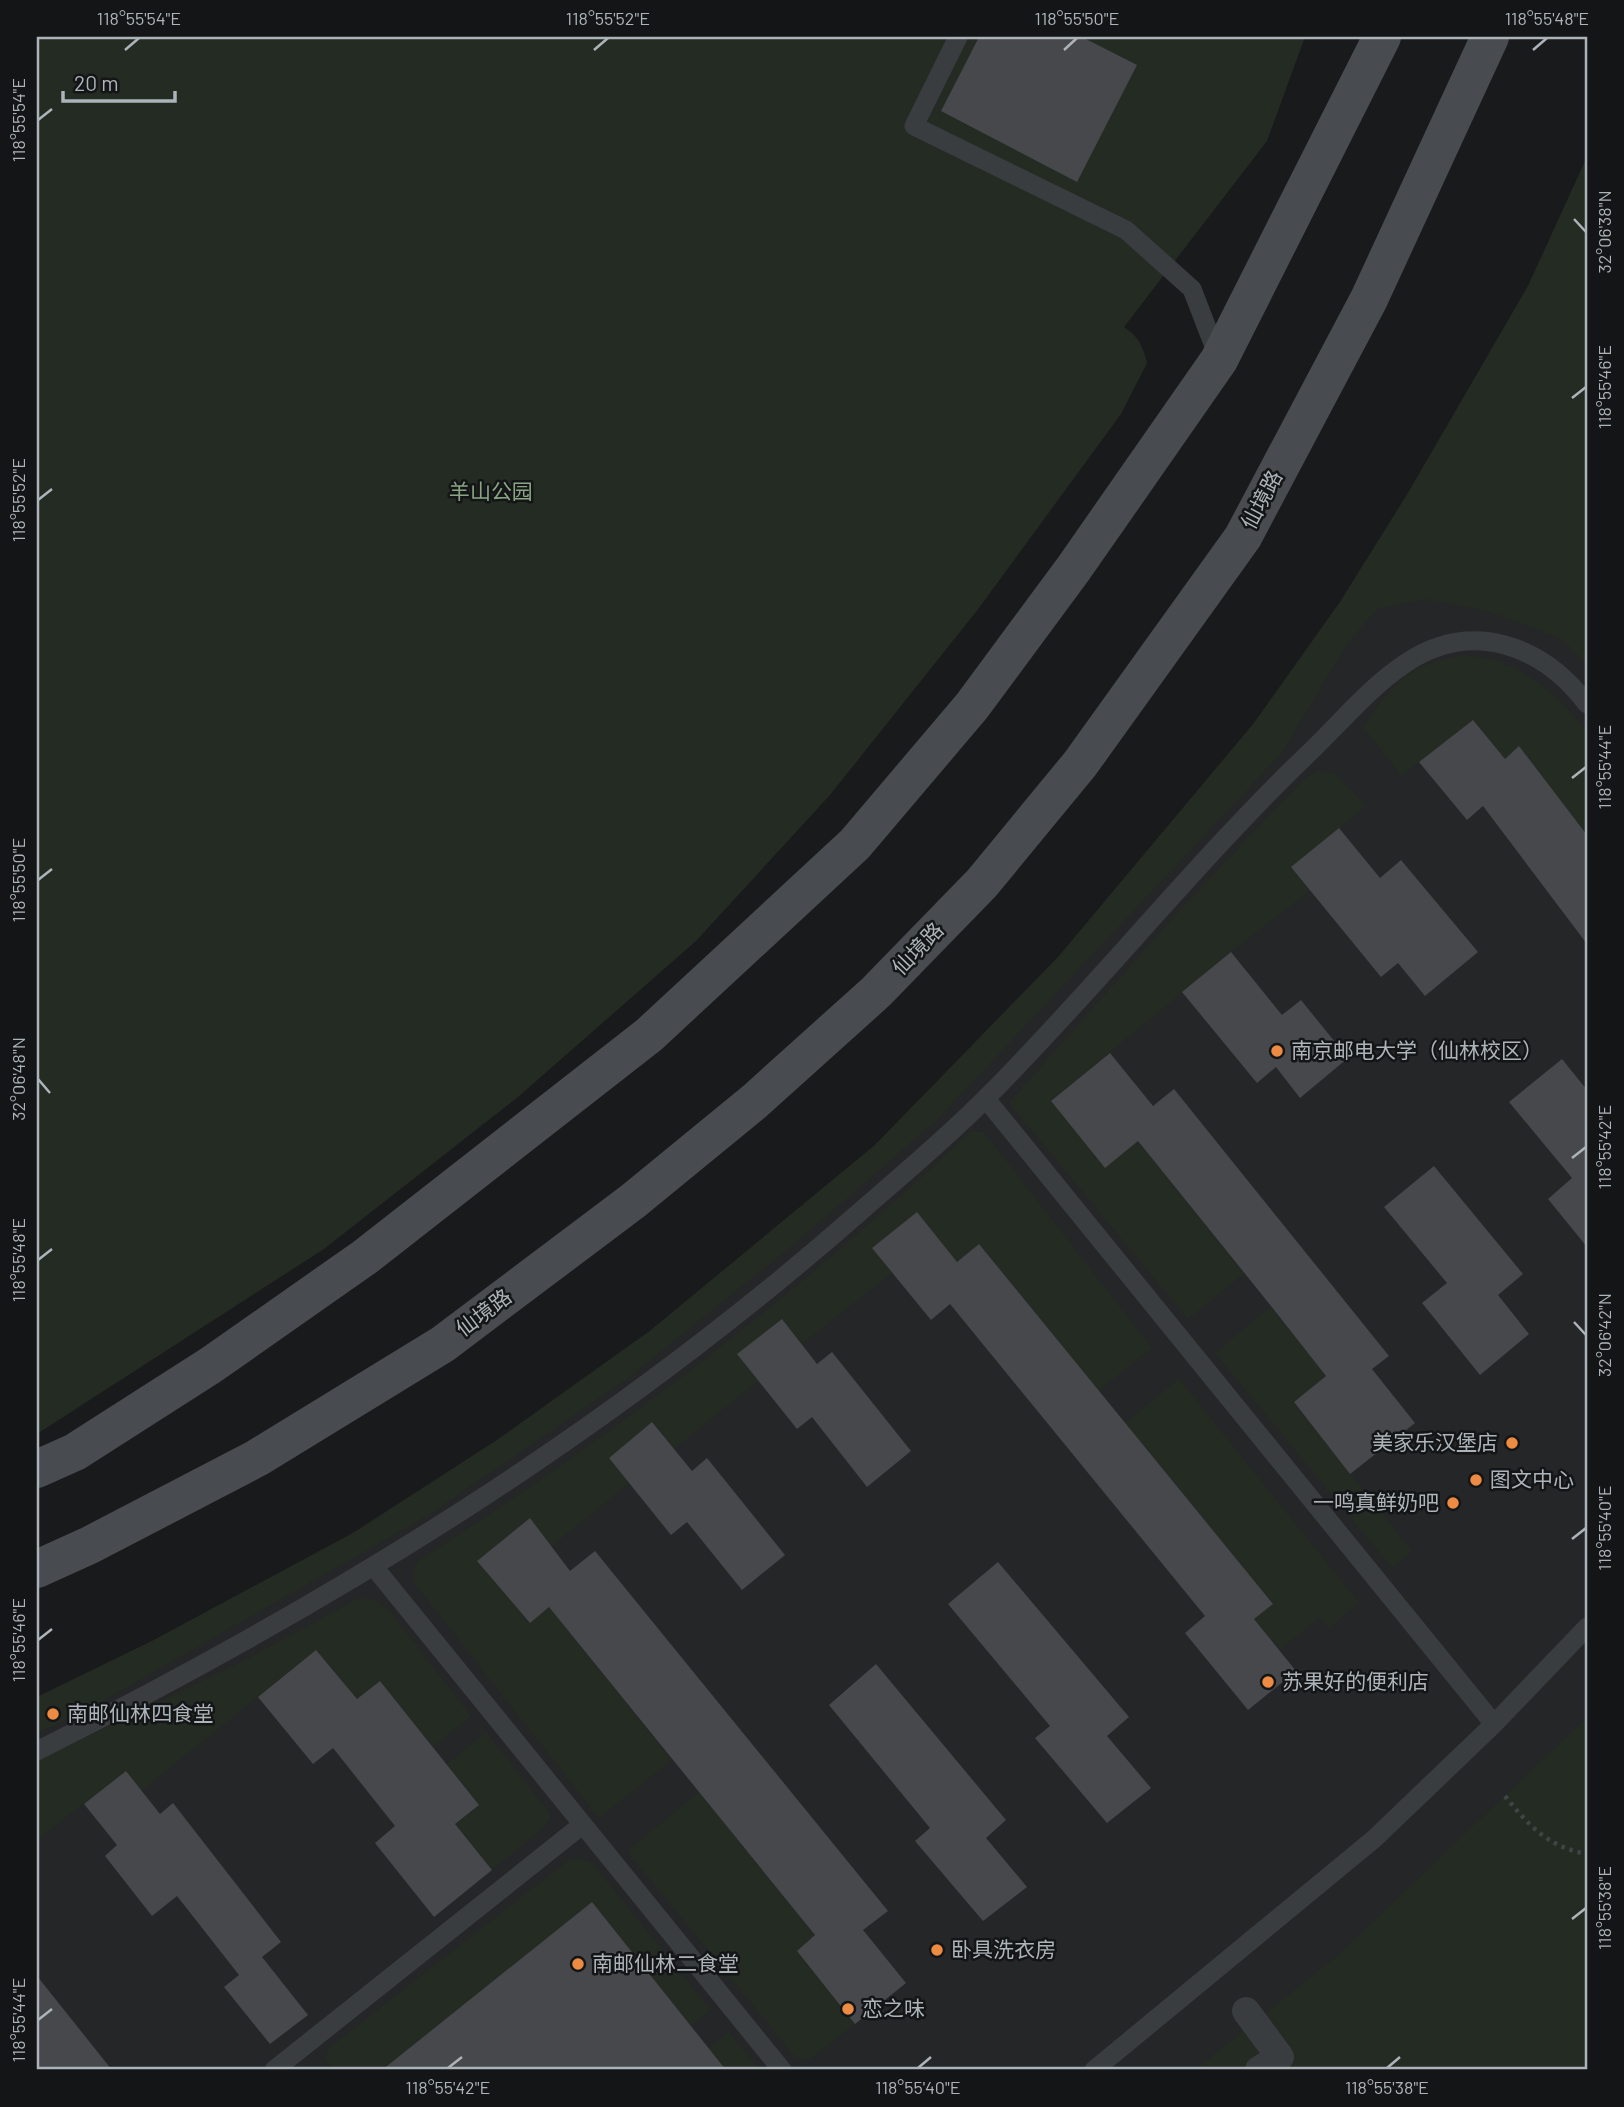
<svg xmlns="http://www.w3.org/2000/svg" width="1624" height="2107" font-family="Barlow,'Noto Sans SC',sans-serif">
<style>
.built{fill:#252628}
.green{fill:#242b23}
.building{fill:#46484b}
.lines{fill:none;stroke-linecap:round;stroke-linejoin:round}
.path{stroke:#404447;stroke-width:4.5;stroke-dasharray:3.5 5;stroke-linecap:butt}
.service{stroke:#3a3d40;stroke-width:19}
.pedestrian{stroke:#3a3d40;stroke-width:28}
.secondary{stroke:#484c50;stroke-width:38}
.ticks{fill:none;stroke:#acb4ba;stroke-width:2.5}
.poi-dot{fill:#ec8b41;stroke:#141516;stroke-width:2.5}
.labels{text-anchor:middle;stroke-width:5;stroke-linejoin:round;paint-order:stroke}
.park-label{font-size:21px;fill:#8aa584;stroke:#141516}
.street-label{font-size:21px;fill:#acb4ba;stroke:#141516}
.poi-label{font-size:21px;fill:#acb4ba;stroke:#141516;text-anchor:start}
.neatline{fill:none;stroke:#acb4ba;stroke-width:2.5}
.ticks-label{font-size:18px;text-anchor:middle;fill:#acb4ba}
</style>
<rect width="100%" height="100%" fill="#191a1b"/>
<path class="built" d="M 1587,157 L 1587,2070 L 37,2070 L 37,1697 L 152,1641 L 353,1533 L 497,1440 L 651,1330 L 875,1145 L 1059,956 L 1254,723 L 1340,602 L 1408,493 L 1528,286 Z"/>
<path class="green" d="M 37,37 L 1305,37 L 1267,141 L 1124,327 C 1138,336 1143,346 1147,363 L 1121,414 L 979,608 L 830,795 L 696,941 L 518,1097 L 324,1249 L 37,1434 Z
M 1587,157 L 1587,658 L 1583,661 L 1562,639 L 1484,610 L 1424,599 L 1378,609 L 1349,641 L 1281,754 L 935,1122 L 794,1244 L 631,1376 L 427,1516 L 94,1706 L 37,1733 L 37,1697 L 152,1641 L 353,1533 L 497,1440 L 651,1330 L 875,1145 L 1059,956 L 1254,723 L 1340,602 L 1408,493 L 1528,286 Z
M 1461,655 C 1515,657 1555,690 1587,732 L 1587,835 L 1519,747 L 1505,759 L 1473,720 L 1402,776 L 1363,727 C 1397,680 1403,668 1461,655 Z
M 1317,771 L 1336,774 L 1366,806 L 1292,867 L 1310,891 L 1231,952 L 1051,1101 L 1104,1167 L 1138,1141 L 1244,1274 L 1188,1319 L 1009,1103 L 1187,902 L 1303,780 Z
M 970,1132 L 984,1132 L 1152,1348 L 1098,1391 L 978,1245 L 957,1262 L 917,1212 L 872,1248 L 892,1273 L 802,1344 L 782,1319 L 738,1354 L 758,1381 L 674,1449 L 652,1423 L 609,1458 L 629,1483 L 551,1547 L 529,1518 L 478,1560 L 529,1623 L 549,1607 L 672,1760 L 599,1818 L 414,1583 L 414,1568 L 419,1560 C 620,1432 797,1295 970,1132 Z
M 1271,1306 L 1326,1376 L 1294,1403 L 1412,1551 L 1392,1568 L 1215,1353 Z
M 1179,1379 L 1359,1603 L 1329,1628 L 1319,1618 L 1280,1650 L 1254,1619 L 1273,1604 L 1125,1423 Z
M 359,1598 L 374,1600 L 388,1609 L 471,1716 L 433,1747 L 380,1681 L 357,1699 L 316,1650 L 141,1791 L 126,1771 L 37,1840 L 37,1761 L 239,1663 Z
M 1587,1717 L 1587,2070 L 1194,2070 L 1338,1955 Z
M 486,1732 L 549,1812 L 550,1819 L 541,1830 L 492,1870 L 455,1824 L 479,1805 L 447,1764 Z
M 699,1792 L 815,1935 L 797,1951 L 855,2024 L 810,2059 L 796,2058 L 627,1851 Z
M 580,1858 L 592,1863 L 711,2010 L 691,2026 L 592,1903 L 382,2070 L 335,2070 L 325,2058 L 329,2048 L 570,1859 Z
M 729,2032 L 759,2070 L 726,2070 L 709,2048 Z"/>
<path class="building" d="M 979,37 L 1082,37 L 1137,65 L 1077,182 L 941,111 Z
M 1473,720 L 1505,759 L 1519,746 L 1587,835 L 1587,944 L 1483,806 L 1467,820 L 1419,762 Z
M 1339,828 L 1380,878 L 1401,860 L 1478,952 L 1425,996 L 1398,963 L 1381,977 L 1291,867 Z
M 1231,952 L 1282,1015 L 1301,1000 L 1348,1058 L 1300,1098 L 1276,1067 L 1257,1083 L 1182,992 Z
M 1110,1053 L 1153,1106 L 1174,1089 L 1389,1356 L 1372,1369 L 1415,1423 L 1350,1474 L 1294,1402 L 1326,1376 L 1271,1306 L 1138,1141 L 1105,1168 L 1051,1101 Z
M 1562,1059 L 1587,1090 L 1587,1247 L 1548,1199 L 1572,1178 L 1509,1102 Z
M 1434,1166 L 1523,1274 L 1498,1295 L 1529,1334 L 1480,1375 L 1422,1303 L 1447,1283 L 1384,1207 Z
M 917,1212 L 957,1262 L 979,1244 L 1273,1604 L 1254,1619 L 1296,1671 L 1248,1710 L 1185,1633 L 1205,1616 L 950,1304 L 931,1320 L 872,1248 Z
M 782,1319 L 817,1364 L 832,1352 L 911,1451 L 867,1487 L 812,1417 L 797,1429 L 737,1354 Z
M 652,1422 L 692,1471 L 707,1458 L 785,1555 L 742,1590 L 687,1522 L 671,1535 L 609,1458 Z
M 530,1518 L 570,1571 L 595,1551 L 888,1911 L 863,1930 L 906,1983 L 855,2024 L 797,1951 L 815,1935 L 549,1607 L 530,1623 L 477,1561 Z
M 998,1562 L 1129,1717 L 1107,1736 L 1151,1788 L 1107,1823 L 1035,1738 L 1050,1726 L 948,1604 Z
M 316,1650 L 357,1699 L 380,1681 L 479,1805 L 455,1824 L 492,1870 L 434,1917 L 375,1843 L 395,1826 L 333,1748 L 313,1764 L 258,1697 Z
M 876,1664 L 1006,1820 L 986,1838 L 1027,1887 L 983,1921 L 915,1841 L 930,1828 L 829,1705 Z
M 126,1771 L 160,1814 L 173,1803 L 281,1942 L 262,1957 L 308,2015 L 270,2044 L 224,1987 L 239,1975 L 177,1896 L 152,1916 L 105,1856 L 117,1845 L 84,1804 Z
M 592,1902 L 726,2070 L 382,2070 Z
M 37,1976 L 112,2070 L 37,2070 Z"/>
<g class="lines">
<path class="path" d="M 1505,1796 C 1529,1826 1548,1847 1587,1854"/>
<path class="service" d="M 958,37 L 914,126 L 1126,230 L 1192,289 L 1219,359
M 986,1099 L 1494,1724
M 374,1567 L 782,2070
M 37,1751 C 337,1600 609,1433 862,1210 C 904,1173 948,1137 987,1097 C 1099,985 1197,860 1312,750 C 1342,721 1371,686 1406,663 C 1472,619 1542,645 1587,704
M 274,2070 L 582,1825
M 1094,2070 L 1374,1839 L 1494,1724 L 1587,1627"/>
<path class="pedestrian" d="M 1246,2011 L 1280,2057 L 1259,2070"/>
<path class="secondary" d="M 37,1469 L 75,1452 L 211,1365 L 365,1257 L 649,1035 L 855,844 L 972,706 L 1074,568 L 1219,360 L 1382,37
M 37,1569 L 90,1545 L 257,1458 L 443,1344 L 633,1201 L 755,1101 L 876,992 L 982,883 L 1080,764 L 1243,537 L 1369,299 L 1490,37"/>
</g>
<path class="ticks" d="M 125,50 L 139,38M 594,50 L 608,38M 1064,50 L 1077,38M 1533,50 L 1547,38M 38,120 L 52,109M 1574,219 L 1586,232M 1572,398 L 1586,387M 38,500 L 52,489M 1572,778 L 1586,767M 38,880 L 52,869M 38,1079 L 50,1093M 1572,1158 L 1586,1147M 38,1260 L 52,1249M 1574,1322 L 1586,1335M 1572,1539 L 1586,1528M 38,1640 L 52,1629M 1572,1919 L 1586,1908M 38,2020 L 52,2009M 448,2068 L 462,2057M 918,2068 L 931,2057M 1387,2068 L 1400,2057"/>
<g class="poi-dot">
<circle cx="1277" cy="1051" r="7"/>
<circle cx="1512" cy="1443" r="7"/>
<circle cx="1476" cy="1480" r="7"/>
<circle cx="1453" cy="1503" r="7"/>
<circle cx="1268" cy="1682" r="7"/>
<circle cx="53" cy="1714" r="7"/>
<circle cx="937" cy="1950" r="7"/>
<circle cx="578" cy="1964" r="7"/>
<circle cx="848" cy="2009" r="7"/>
</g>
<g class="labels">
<g class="park-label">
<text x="491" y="499">羊山公园</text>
</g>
<g class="street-label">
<text transform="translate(1262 500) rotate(-62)" y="7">仙境路</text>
<text transform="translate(918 949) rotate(-46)" y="7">仙境路</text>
<text transform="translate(484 1313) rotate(-37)" y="7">仙境路</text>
</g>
<g class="poi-label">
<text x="1291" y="1058">南京邮电大学（仙林校区）</text>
<text x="1498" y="1450" text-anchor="end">美家乐汉堡店</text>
<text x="1490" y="1487">图文中心</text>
<text x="1439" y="1510" text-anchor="end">一鸣真鲜奶吧</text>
<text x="1282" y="1689">苏果好的便利店</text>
<text x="67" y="1721">南邮仙林四食堂</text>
<text x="951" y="1957">卧具洗衣房</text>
<text x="592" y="1971">南邮仙林二食堂</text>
<text x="862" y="2016">恋之味</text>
</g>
</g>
<rect width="1624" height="2107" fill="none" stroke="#141516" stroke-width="77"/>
<path d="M63 91v10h112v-10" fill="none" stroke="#acb4ba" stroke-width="3.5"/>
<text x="74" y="91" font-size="21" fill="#acb4ba" stroke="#141516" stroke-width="5" paint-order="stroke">20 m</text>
<rect x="38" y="38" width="1548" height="2030" class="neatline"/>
<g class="ticks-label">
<text x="139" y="25">118°55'54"E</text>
<text x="608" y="25">118°55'52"E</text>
<text x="1077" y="25">118°55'50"E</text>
<text x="1547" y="25">118°55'48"E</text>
<text transform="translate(19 120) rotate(-90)" y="6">118°55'54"E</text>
<text transform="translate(1605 232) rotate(-90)" y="6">32°06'38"N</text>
<text transform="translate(1605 387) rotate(-90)" y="6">118°55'46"E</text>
<text transform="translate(19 500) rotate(-90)" y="6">118°55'52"E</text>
<text transform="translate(1605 767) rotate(-90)" y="6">118°55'44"E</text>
<text transform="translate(19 880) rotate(-90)" y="6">118°55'50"E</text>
<text transform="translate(19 1079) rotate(-90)" y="6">32°06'48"N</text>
<text transform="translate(1605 1147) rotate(-90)" y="6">118°55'42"E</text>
<text transform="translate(19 1260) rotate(-90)" y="6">118°55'48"E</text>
<text transform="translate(1605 1335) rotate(-90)" y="6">32°06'42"N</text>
<text transform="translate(1605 1528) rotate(-90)" y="6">118°55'40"E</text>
<text transform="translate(19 1640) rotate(-90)" y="6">118°55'46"E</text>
<text transform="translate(1605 1908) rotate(-90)" y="6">118°55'38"E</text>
<text transform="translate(19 2020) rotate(-90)" y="6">118°55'44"E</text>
<text x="448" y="2094">118°55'42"E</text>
<text x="918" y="2094">118°55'40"E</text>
<text x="1387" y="2094">118°55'38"E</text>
</g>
</svg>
